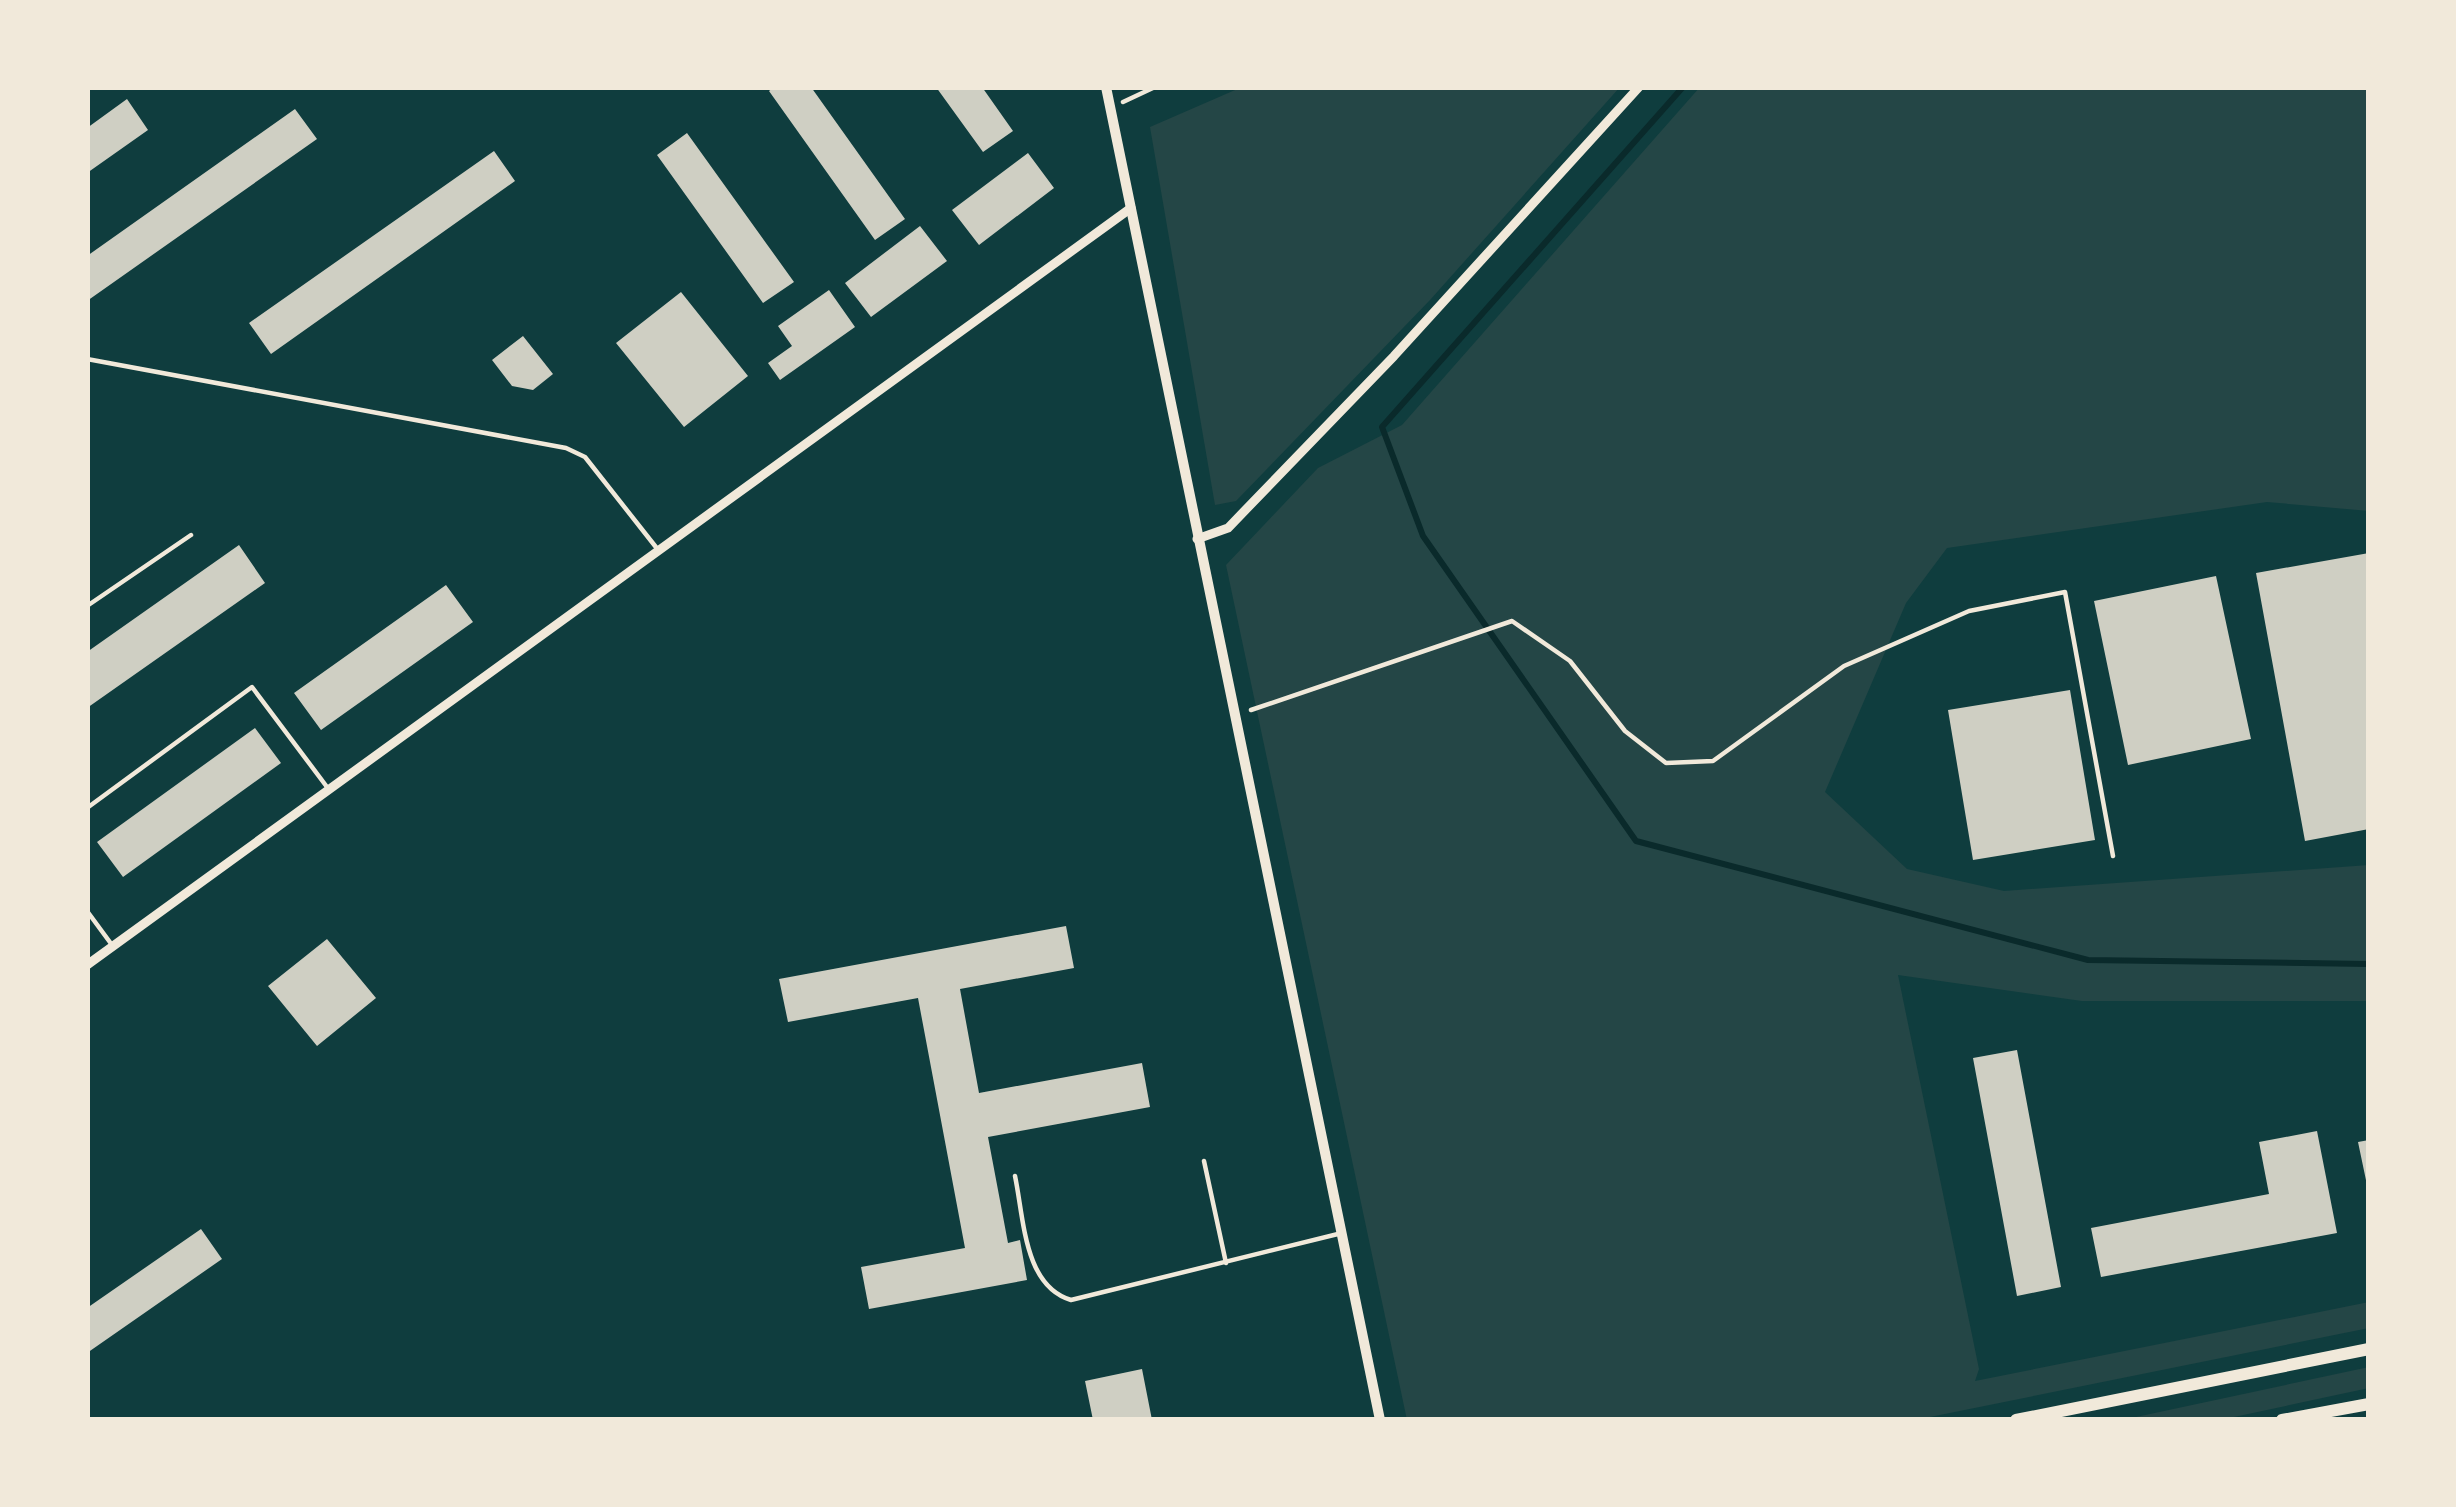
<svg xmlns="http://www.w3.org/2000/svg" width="2456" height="1507" font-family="Rubik,sans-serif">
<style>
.green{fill:#244646}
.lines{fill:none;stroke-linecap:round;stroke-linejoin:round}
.stream{stroke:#0a2a2b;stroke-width:6}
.building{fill:#cfcfc3}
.path{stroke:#f1e9da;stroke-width:4.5}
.service{stroke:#f1e9da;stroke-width:4.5}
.minor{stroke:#f1e9da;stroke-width:9}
.tertiary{stroke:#f1e9da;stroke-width:10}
.secondary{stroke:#f1e9da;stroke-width:12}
</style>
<rect width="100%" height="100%" fill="#0f3d3e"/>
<path class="green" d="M 1242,87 L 1620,87 L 1430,300 L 1236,501 L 1215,505 L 1150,127 Z
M 1700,87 L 2369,87 L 2369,511 L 2267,502 L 1947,548 L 1906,603 L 1825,792 L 1907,869 L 2004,891 L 2369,865 L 2369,1001 L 2082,1001 L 1898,975 L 1979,1369 L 1975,1381 L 2369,1302 L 2369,1328 L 1915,1420 L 1407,1420 L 1226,565 L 1318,468 L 1402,425 Z
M 2369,1367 L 2369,1388 L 2220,1420 L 2122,1420 Z"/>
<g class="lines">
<path class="stream" d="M 1683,87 L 1382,427 L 1423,536 L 1636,841 L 2088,960 L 2369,964"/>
</g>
<path class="building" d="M 774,87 L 811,87 L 905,219 L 875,240 L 769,91 Z
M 936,87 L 982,87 L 1013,131 L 983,152 Z
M 127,99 L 148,130 L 87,173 L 87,128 Z
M 295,109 L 317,139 L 87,301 L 87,256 Z
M 687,133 L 794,282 L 763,303 L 657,155 Z
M 494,151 L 515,181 L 271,354 L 249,323 Z
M 1028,153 L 1054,188 L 979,245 L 952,210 Z
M 920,226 L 947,261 L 871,317 L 845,283 Z
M 829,290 L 855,327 L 780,380 L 768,363 L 792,346 L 778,326 Z
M 681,292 L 748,376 L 684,427 L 616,343 Z
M 523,336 L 553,374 L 533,390 L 512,386 L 492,360 Z
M 239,545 L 265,583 L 87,708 L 87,652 Z
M 2369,553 L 2369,829 L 2305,841 L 2256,573 Z
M 2216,576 L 2251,739 L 2128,765 L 2094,601 Z
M 446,585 L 473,622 L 321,730 L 294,693 Z
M 2070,690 L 2095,840 L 1973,860 L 1948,710 Z
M 255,728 L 281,763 L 123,877 L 97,842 Z
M 1066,926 L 1074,968 L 960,989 L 979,1093 L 1142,1063 L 1150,1107 L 988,1137 L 1008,1243 L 1020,1240 L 1027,1280 L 869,1309 L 861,1267 L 965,1248 L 918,998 L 788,1022 L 779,979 Z
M 327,939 L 376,998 L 317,1046 L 268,986 Z
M 2017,1050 L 2061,1287 L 2017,1296 L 1973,1058 Z
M 2317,1131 L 2337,1233 L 2101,1277 L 2091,1228 L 2269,1194 L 2259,1142 Z
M 2369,1140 L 2369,1185 L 2367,1185 L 2358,1142 Z
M 201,1229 L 222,1259 L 87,1353 L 87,1308 Z
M 1142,1369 L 1152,1420 L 1093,1420 L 1085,1381 Z"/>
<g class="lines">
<path class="path" d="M 1123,102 L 1155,87
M 1251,710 L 1512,621 L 1570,661 L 1625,731 L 1666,763 L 1713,761 L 1844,666 L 1969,611 L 2065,592 L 2113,856"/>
<path class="service" d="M 87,359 L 566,448 L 585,457 L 659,551
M 87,606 L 191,535
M 87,808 L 252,687 L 327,787
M 87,911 L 112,945
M 1204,1161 L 1226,1263
M 1015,1176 C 1024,1219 1024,1286 1071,1300 L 1342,1233"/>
<path class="minor" d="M 1197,539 L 1228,528 L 1394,356 L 1639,87
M 87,965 L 1131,208"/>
<path class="tertiary" d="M 1106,87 L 1380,1420"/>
<path class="secondary" d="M 2016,1420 L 2369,1349
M 2282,1420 L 2369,1404"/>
</g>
<rect width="2456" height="1507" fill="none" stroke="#f1e9da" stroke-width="180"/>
</svg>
